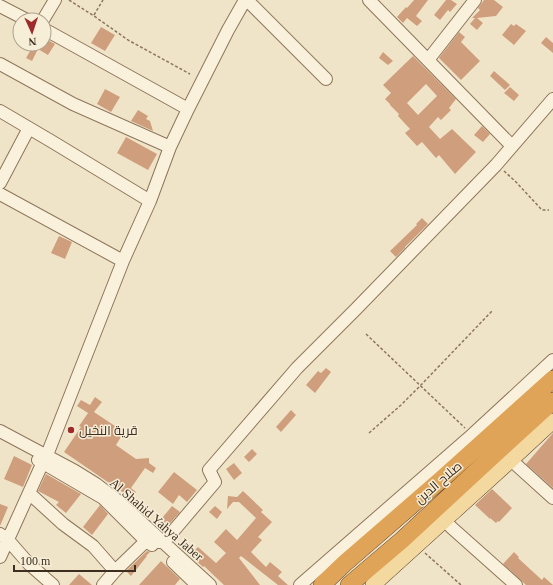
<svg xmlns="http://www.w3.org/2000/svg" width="553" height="585" font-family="'Times New Roman',Cairo,serif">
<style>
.building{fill:#cf9f7d;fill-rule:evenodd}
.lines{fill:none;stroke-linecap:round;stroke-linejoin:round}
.minor-casing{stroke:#8d765c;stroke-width:14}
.major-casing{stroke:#5b4430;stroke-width:16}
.highway-casing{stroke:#5b4430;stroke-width:18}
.path{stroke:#8d765c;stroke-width:1.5;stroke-dasharray:3 2;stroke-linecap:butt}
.minor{stroke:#faf1dc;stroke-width:12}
.major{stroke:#f3d9a0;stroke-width:15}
.highway{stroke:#e0a458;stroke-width:17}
.poi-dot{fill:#9e2a2b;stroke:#f7eed8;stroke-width:1.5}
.labels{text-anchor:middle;stroke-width:3;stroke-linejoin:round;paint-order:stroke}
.poi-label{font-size:13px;fill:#3d2e20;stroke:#f7eed8;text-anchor:start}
.street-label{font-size:13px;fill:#3d2e20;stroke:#f7eed8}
</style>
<rect width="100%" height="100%" fill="#f0e4c8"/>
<path class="building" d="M 414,0 L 428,0 L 416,16 L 422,21 L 417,26 L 407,18 L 403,23 L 397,17 L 406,7 L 407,8 Z
M 446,0 L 451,0 L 457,4 L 450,12 L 448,10 L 440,20 L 434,15 Z
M 484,0 L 494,0 L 503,7 L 496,16 L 477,18 L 483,23 L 477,30 L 470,24 L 475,18 L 472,18 L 480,10 L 478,8 Z
M 511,24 L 514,26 L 516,24 L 526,31 L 514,45 L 502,35 Z
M 101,27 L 115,35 L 105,51 L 91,43 Z
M 459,32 L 465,37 L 461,42 L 480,61 L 461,80 L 439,58 Z
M 546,37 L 553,43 L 553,53 L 541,43 Z
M 44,38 L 55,44 L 48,55 L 38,49 L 32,61 L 26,58 L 33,46 L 29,44 L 44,44 Z
M 383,52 L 393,61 L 388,65 L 379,58 Z
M 413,56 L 456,99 L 449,108 L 451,110 L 441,120 L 438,117 L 429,127 L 440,139 L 452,129 L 476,152 L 455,174 L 439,155 L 436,158 L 422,142 L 417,146 L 405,133 L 410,129 L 398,116 L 399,114 L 390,105 L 390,104 L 385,99 L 391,93 L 383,85 ZM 426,84 L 437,96 L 418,115 L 407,103 Z
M 494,71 L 510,85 L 505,90 L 490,76 Z
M 510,87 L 519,95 L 514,101 L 504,93 Z
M 105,89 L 120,97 L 111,112 L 97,104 Z
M 138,110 L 148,116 L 146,119 L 150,121 L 153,131 L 131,121 Z
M 482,126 L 490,134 L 483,142 L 474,135 Z
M 126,137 L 157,154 L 148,170 L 117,153 Z
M 422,218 L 428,224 L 405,247 L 405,248 L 396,257 L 390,251 L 417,225 L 416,224 Z
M 59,236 L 72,242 L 65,259 L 51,253 Z
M 326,368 L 331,372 L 315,393 L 306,385 L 318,371 L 321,373 Z
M 95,397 L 102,402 L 94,412 L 124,432 L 116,445 L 136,459 L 149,458 L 149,463 L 156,468 L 153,473 L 145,468 L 131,488 L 136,492 L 131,498 L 64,452 L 81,427 L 79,426 L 88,413 L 77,406 L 81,400 L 90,405 Z
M 291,410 L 296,415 L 281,432 L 276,427 Z
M 553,433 L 553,488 L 526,464 Z
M 252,449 L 257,454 L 249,462 L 244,457 Z
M 14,456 L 32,465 L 23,487 L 4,479 Z
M 234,463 L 242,473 L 234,480 L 226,469 Z
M 174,472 L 197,490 L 187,502 L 179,495 L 173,504 L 158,492 Z
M 46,474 L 81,494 L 66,513 L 56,505 L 59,502 L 38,491 Z
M 492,489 L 512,508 L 499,522 L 498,521 L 496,523 L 490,518 L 490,519 L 475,505 Z
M 243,491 L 263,510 L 261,512 L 272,522 L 258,537 L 262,540 L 251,552 L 266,567 L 270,562 L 282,572 L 278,576 L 288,585 L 278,585 L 241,556 L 239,558 L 260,585 L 224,585 L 204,566 L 203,567 L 190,555 L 198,547 L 216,563 L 226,553 L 214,542 L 226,529 L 237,540 L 256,518 L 239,502 L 233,502 L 227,509 L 228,496 L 237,497 Z
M 0,504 L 8,507 L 0,526 Z
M 100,505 L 108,514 L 92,535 L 83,527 Z
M 172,506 L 180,512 L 165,529 L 158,523 Z
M 215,506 L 222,512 L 217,519 L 209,512 Z
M 147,551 L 150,552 L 146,556 L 147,556 L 131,576 L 126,571 Z
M 514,552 L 519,557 L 518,558 L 542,580 L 544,577 L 553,585 L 526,585 L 503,564 Z
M 161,561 L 180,579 L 175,585 L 139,585 Z
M 79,574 L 92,585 L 69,585 Z"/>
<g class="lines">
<defs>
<path id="minor" d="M 247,0 L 326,79
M 369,0 L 512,146
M 0,6 L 27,20
M 43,20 L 55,0
M 44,29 L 188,109
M 428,60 L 475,0
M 0,64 L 73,104 L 170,147
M 0,111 L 51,141 L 150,201
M 0,183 L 29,128
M 0,194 L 123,261
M 0,431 L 75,471 L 96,484 L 117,500 L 210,585
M 38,460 L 103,498 L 146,541 L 152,545
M 511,460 L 553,498
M 29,493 L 63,524 L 93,546 L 115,571
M 439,515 L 452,528 L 516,585
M 0,534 L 8,540 L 29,564 L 53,585
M 0,557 L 43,462 L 47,455 L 123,261 L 150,201 L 170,147 L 188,109 L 228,30 L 245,0
M 173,562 L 197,585
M 103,585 L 115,571 L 146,541 L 164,542 L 215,482 L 209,470 L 297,368 L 356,309 L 496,165 L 553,99
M 300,585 L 472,435 L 553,360"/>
<path id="major" d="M 373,585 L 511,460 L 553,421"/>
<path id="highway" d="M 322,585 L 345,563 L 443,478 L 553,379
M 349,585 L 402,540 L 496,453 L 553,401"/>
</defs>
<use href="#minor" class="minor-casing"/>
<use href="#major" class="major-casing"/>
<use href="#highway" class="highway-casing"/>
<path class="path" d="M 69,0 L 94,16 L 128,40 L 190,74
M 94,15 L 103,0
M 504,171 L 516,182 L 542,210 L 549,210
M 366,334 L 465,428
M 369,433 L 401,405 L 420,386 L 492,311
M 425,553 L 461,585"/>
<use href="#minor" class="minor"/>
<use href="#major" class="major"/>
<use href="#highway" class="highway"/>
</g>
<circle class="poi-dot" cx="71" cy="430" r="4"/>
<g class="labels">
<g class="poi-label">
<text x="79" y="435">قرية النخيل</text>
</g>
<g class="street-label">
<text transform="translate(438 482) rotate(-41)" y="5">صلاح الدين</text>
<text transform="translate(157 519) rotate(41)" y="5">Al Shahid Yahya Jaber</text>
</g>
</g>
<g transform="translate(32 32) rotate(177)"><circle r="19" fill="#f7eed8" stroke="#ada18e"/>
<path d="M0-3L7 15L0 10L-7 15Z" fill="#9e2a2b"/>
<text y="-6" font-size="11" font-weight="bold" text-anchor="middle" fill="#3d2e20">N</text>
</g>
<path d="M14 565v6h121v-6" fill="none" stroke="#3d2e20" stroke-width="2"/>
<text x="20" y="565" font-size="12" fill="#3d2e20" stroke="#f7eed8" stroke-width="3" paint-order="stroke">100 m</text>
</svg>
